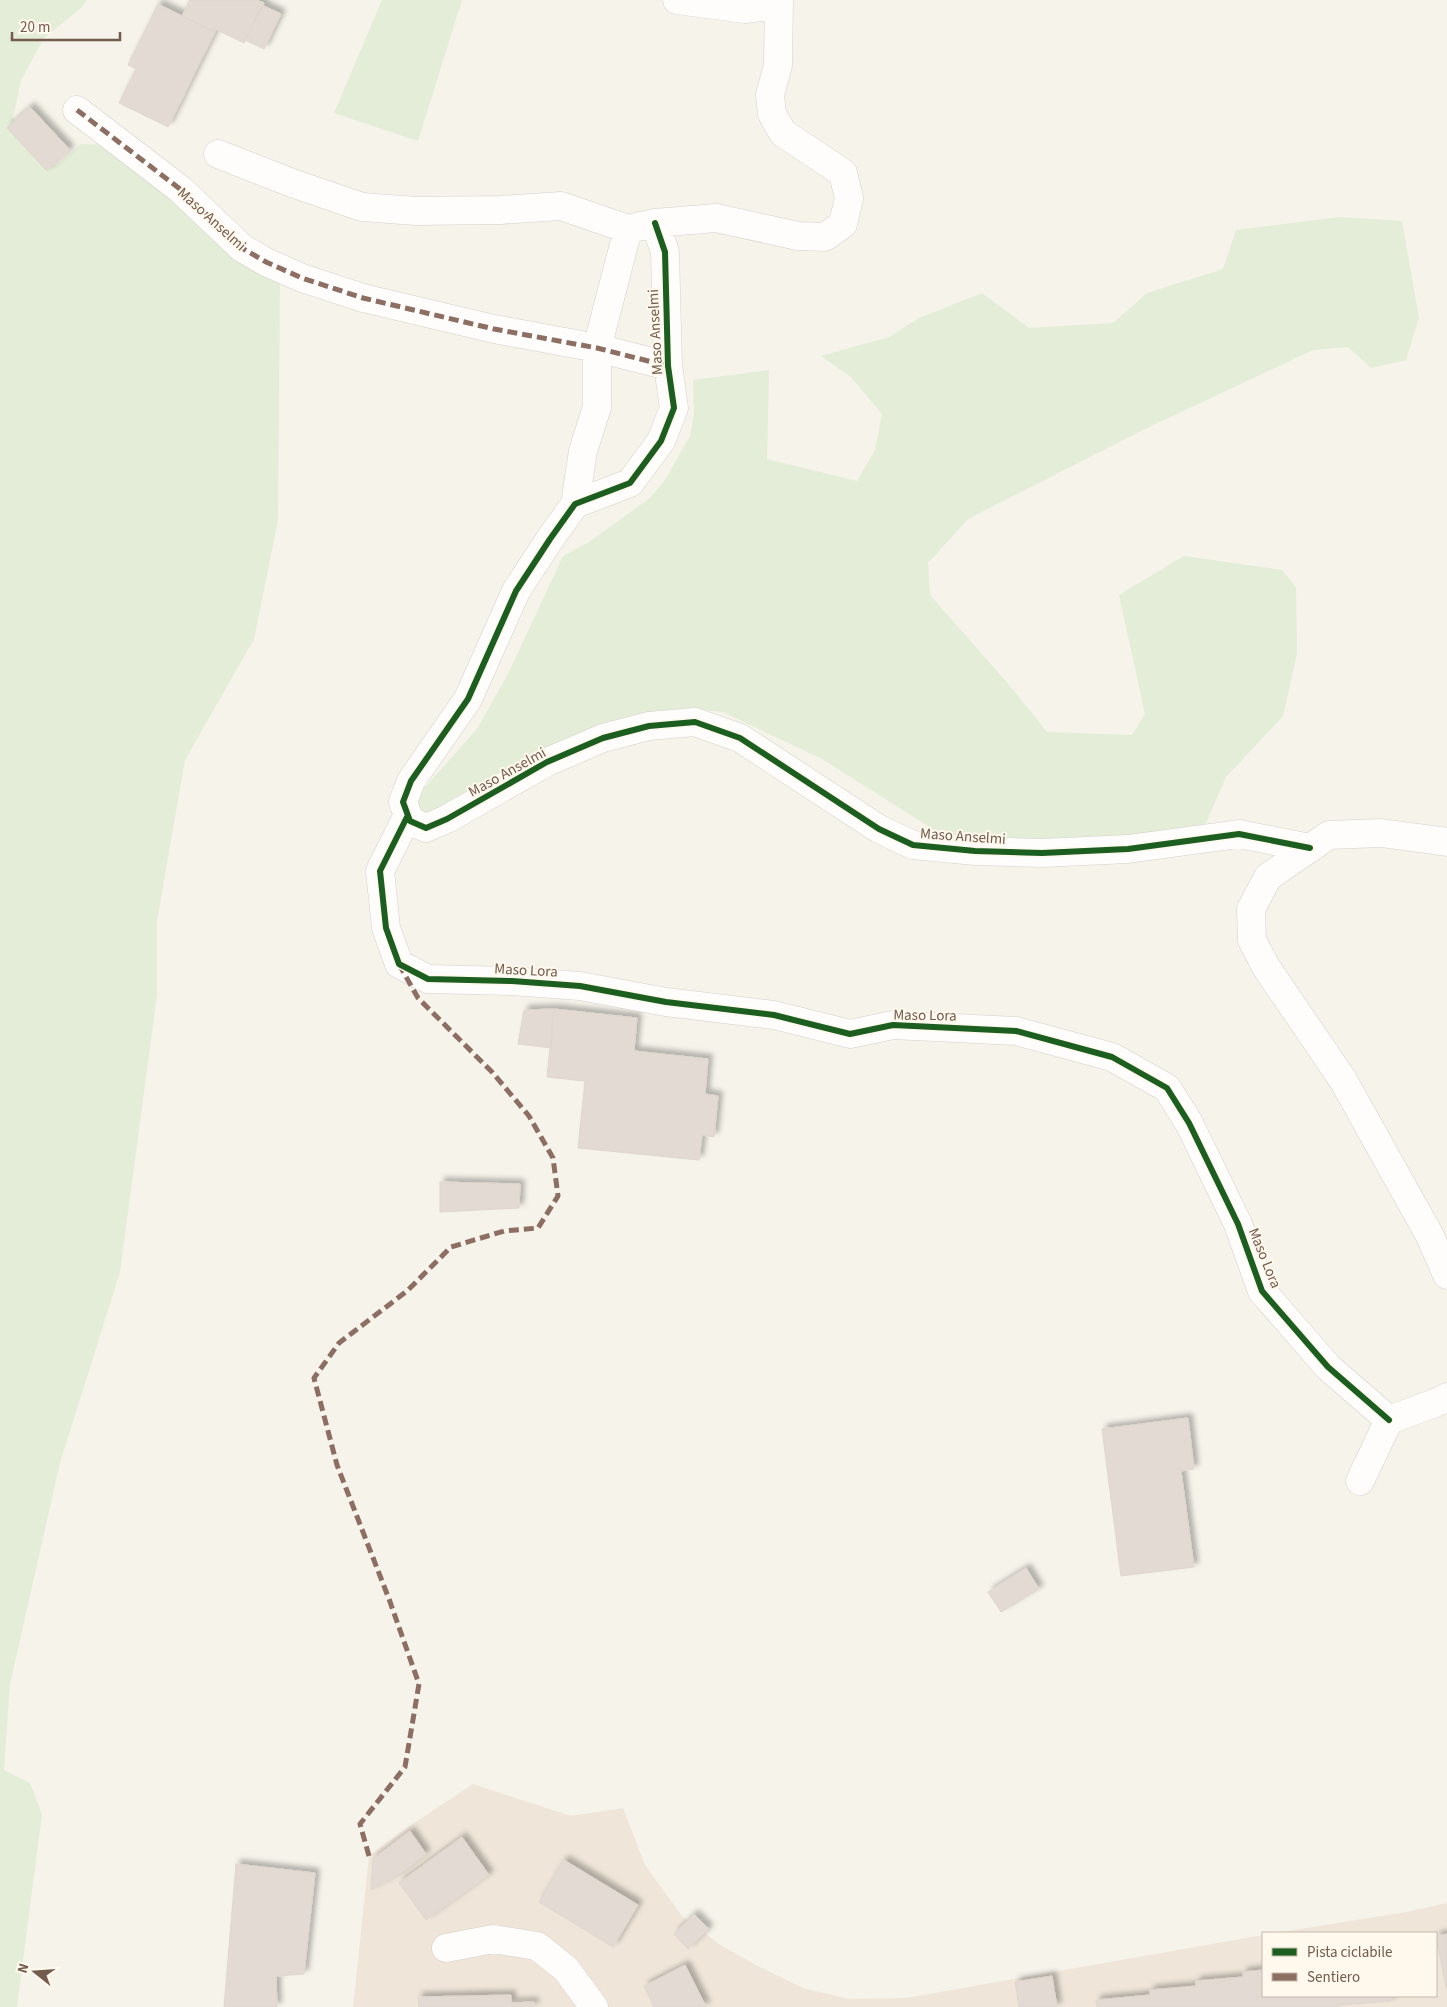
<svg xmlns="http://www.w3.org/2000/svg" width="1447" height="2007" font-family="'Source Sans 3',sans-serif">
<style>
.residential{fill:#efe6d9}
.green{fill:#e3edd7}
.building{fill:#e3dbd3;stroke:#dfd6ce;filter:url(#shadow)}
.lines{fill:none;stroke-linecap:round;stroke-linejoin:round}
.minor-casing{stroke:#d5d0ca;stroke-width:29}
.minor{stroke:#fefdfc;stroke-width:28}
.quiet{stroke:#8d6e63;stroke-width:5;stroke-dasharray:10 5;stroke-linecap:butt}
.cycleway-casing{stroke:#fef8ed;stroke-width:9}
.cycleway{stroke:#1b5e20;stroke-width:6}
.labels{text-anchor:middle;stroke-width:4;stroke-linejoin:round;paint-order:stroke}
.street-label{font-size:15px;fill:#735b4d;stroke:#fef8ed}
</style>
<defs>
<filter id="shadow"><feDropShadow dx="4.5" dy="-4.5" stdDeviation="2.5" flood-color="#0004"/></filter>
</defs>
<rect width="100%" height="100%" fill="#f6f3eb"/>
<path class="residential" d="M 473,1784 L 571,1816 L 623,1808 L 645,1865 L 682,1916 L 719,1944 L 756,1965 L 803,1988 L 849,1999 L 906,1998 L 1263,1935 L 1263,1996 L 1436,1996 L 1436,1933 L 1275,1933 L 1406,1912 L 1447,1903 L 1447,2007 L 353,2007 L 369,1856 L 405,1829 Z"/>
<path class="green" d="M 0,0 L 87,0 L 81,8 L 44,38 L 21,80 L 13,118 L 56,166 L 81,144 L 105,145 L 280,276 L 278,520 L 254,639 L 185,760 L 157,921 L 157,995 L 120,1272 L 60,1463 L 10,1684 L 4,1770 L 30,1783 L 42,1814 L 17,2007 L 0,2007 Z
M 382,0 L 462,0 L 418,141 L 334,113 Z
M 1340,217 L 1402,221 L 1419,318 L 1406,360 L 1371,368 L 1348,347 L 1313,350 L 1145,429 L 968,519 L 928,563 L 930,595 L 1010,686 L 1047,732 L 1132,735 L 1145,714 L 1119,595 L 1184,556 L 1282,570 L 1296,587 L 1297,654 L 1283,716 L 1226,777 L 1204,828 L 1033,846 L 994,845 L 936,831 L 822,759 L 723,712 L 688,709 L 450,813 L 417,815 L 420,793 L 477,729 L 508,674 L 563,556 L 589,542 L 650,498 L 665,480 L 690,436 L 694,415 L 693,380 L 769,370 L 767,459 L 857,481 L 875,450 L 882,414 L 851,377 L 821,356 L 889,337 L 919,318 L 982,293 L 1029,328 L 1113,323 L 1147,293 L 1223,269 L 1236,230 Z"/>
<path class="building" d="M 190,0 L 257,0 L 264,3 L 244,43 L 215,29 L 215,32 L 182,16 Z
M 158,4 L 215,32 L 168,127 L 119,103 L 136,69 L 128,65 Z
M 262,5 L 281,14 L 264,49 L 245,40 Z
M 30,107 L 70,150 L 47,171 L 7,128 Z
M 554,1009 L 637,1018 L 634,1051 L 708,1059 L 705,1094 L 718,1096 L 714,1137 L 702,1135 L 699,1160 L 578,1148 L 585,1081 L 547,1077 Z
M 554,1009 L 551,1048 L 518,1044 L 524,1010 Z
M 440,1182 L 520,1184 L 519,1208 L 440,1212 Z
M 1188,1418 L 1194,1469 L 1181,1471 L 1194,1567 L 1121,1576 L 1102,1429 Z
M 1026,1568 L 1039,1589 L 1001,1612 L 988,1592 Z
M 410,1831 L 426,1854 L 397,1876 L 371,1890 L 373,1859 Z
M 462,1837 L 489,1875 L 426,1920 L 399,1883 Z
M 564,1860 L 638,1905 L 613,1947 L 539,1902 Z
M 236,1864 L 315,1873 L 304,1974 L 276,1976 L 277,2007 L 224,2007 Z
M 694,1914 L 709,1929 L 688,1949 L 674,1934 Z
M 1447,1934 L 1447,1987 L 1446,1987 L 1436,1936 Z
M 685,1965 L 706,2007 L 654,2007 L 644,1986 Z
M 1263,1970 L 1263,1996 L 1391,1996 L 1391,2001 L 1339,2005 L 1339,2007 L 1097,2007 L 1096,2000 L 1150,1995 L 1150,1990 L 1196,1986 L 1196,1981 L 1243,1977 L 1243,1972 Z
M 1052,1976 L 1057,2007 L 1019,2007 L 1015,1982 Z
M 511,1995 L 511,2003 L 534,2002 L 534,2007 L 419,2007 L 418,1997 Z"/>
<g class="lines">
<defs>
<path id="minor" d="M 677,0 L 745,9 L 778,5
M 77,110 L 180,189 L 242,248 L 266,262 L 302,278 L 363,298 L 494,329 L 597,348 L 668,366
M 218,154 L 292,183 L 362,207 L 416,211 L 500,210 L 561,206 L 628,229
M 655,223 L 665,252 L 668,366 L 674,408 L 661,441 L 630,483 L 575,504 L 550,539 L 516,591 L 468,699 L 411,781 L 403,802 L 410,821 L 426,828 L 447,819 L 547,762 L 603,738 L 649,726 L 695,722 L 740,738 L 879,829 L 913,845 L 975,851 L 1042,853 L 1128,849 L 1239,834 L 1310,848
M 575,504 L 583,451 L 597,407 L 597,348 L 628,229 L 655,223 L 716,218 L 798,236 L 825,237 L 843,224 L 849,198 L 843,173 L 783,133 L 772,114 L 770,95 L 778,65 L 779,0
M 407,817 L 380,871 L 386,928 L 399,964 L 428,979 L 512,981 L 580,986 L 666,1002 L 774,1015 L 850,1034 L 893,1025 L 1016,1031 L 1112,1057 L 1167,1088 L 1189,1123 L 1238,1224 L 1262,1291 L 1328,1367 L 1389,1420
M 1447,842 L 1381,833 L 1329,835 L 1268,877 L 1251,909 L 1252,940 L 1266,967 L 1343,1080 L 1430,1236 L 1447,1275
M 1360,1481 L 1389,1420 L 1435,1403 L 1447,1397
M 446,1948 L 493,1939 L 537,1946 L 566,1969 L 594,2007"/>
</defs>
<use href="#minor" class="minor-casing"/>
<use href="#minor" class="minor"/>
<path class="quiet" d="M 77,110 L 180,189 L 242,248 L 266,262 L 302,278 L 363,298 L 494,329 L 597,348 L 668,366
M 369,1856 L 360,1824 L 405,1767 L 419,1684 L 389,1599 L 337,1465 L 314,1378 L 339,1343 L 407,1291 L 451,1247 L 504,1231 L 538,1228 L 558,1196 L 553,1158 L 529,1116 L 492,1072 L 418,998 L 400,966"/>
<defs>
<path id="cycleway" d="M 655,223 L 665,252 L 668,366 L 674,408 L 661,441 L 630,483 L 575,504 L 550,539 L 516,591 L 468,699 L 411,781 L 403,802 L 410,821 L 426,828 L 447,819 L 547,762 L 603,738 L 649,726 L 695,722 L 740,738 L 879,829 L 913,845 L 975,851 L 1042,853 L 1128,849 L 1239,834 L 1310,848
M 407,817 L 380,871 L 386,928 L 399,964 L 428,979 L 512,981 L 580,986 L 666,1002 L 774,1015 L 850,1034 L 893,1025 L 1016,1031 L 1112,1057 L 1167,1088 L 1189,1123 L 1238,1224 L 1262,1291 L 1328,1367 L 1389,1420"/>
</defs>
<use href="#cycleway" class="cycleway-casing"/>
<use href="#cycleway" class="cycleway"/>
</g>
<g class="labels">
<g class="street-label">
<text transform="translate(212 219) rotate(42)" y="5">Maso Anselmi</text>
<text transform="translate(655 332) rotate(-93)" y="5">Maso Anselmi</text>
<text transform="translate(507 772) rotate(-29)" y="5">Maso Anselmi</text>
<text transform="translate(963 836) rotate(4)" y="5">Maso Anselmi</text>
<text transform="translate(526 970) rotate(3)" y="5">Maso Lora</text>
<text transform="translate(925 1015) rotate(1)" y="5">Maso Lora</text>
<text transform="translate(1265 1258) rotate(68)" y="5">Maso Lora</text>
</g>
</g>
<rect x="1262" y="1932" width="175" height="65" fill="#fef8ed" stroke="#c6b9ad"/>
<rect x="1272" y="1948" width="25" height="8" fill="#1b5e20" stroke="#c6b9ad"/>
<text x="1307" y="1957" font-size="15" fill="#735b4d">Pista ciclabile</text>
<rect x="1272" y="1973" width="25" height="8" fill="#8d6e63" stroke="#c6b9ad"/>
<text x="1307" y="1982" font-size="15" fill="#735b4d">Sentiero</text>
<g transform="translate(35 1972) rotate(287)" stroke="#fef8ed" stroke-width="4" paint-order="stroke">
<path d="M0-4L9 19L0 12L-9 19Z" fill="#735b4d"/>
<text y="-8" font-size="14" font-weight="bold" text-anchor="middle" fill="#735b4d">N</text>
</g>
<path d="M12 32v8h108v-8" fill="none" stroke="#735b4d" stroke-width="2.5"/>
<text x="20" y="32" font-size="15" fill="#735b4d" stroke="#fef8ed" stroke-width="4" paint-order="stroke">20 m</text>
</svg>
